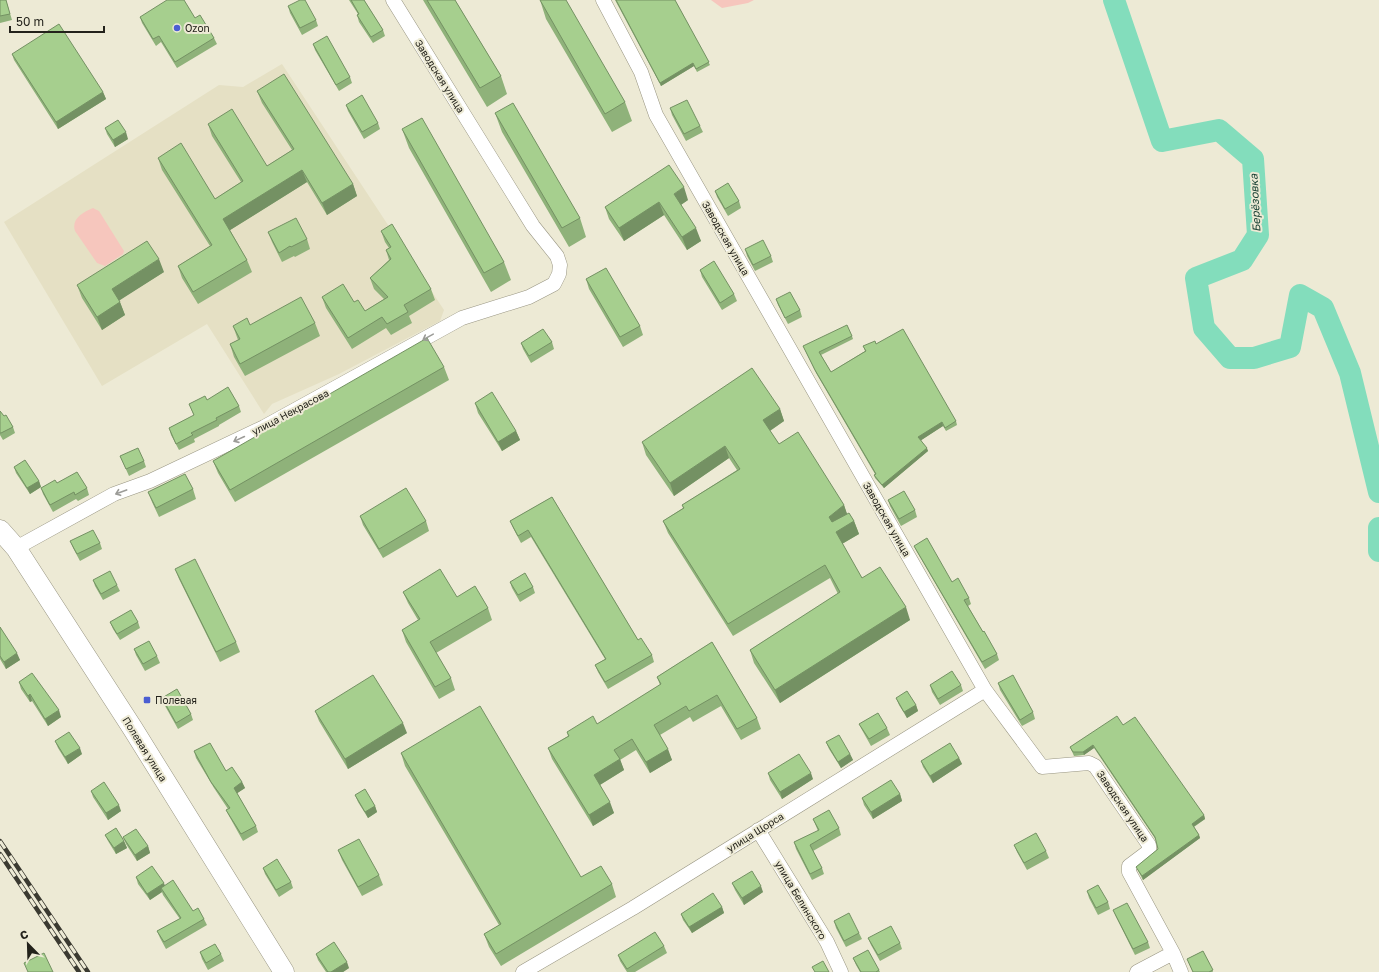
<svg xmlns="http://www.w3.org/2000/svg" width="1379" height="972" font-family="'Golos Text',sans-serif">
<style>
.built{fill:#e5e0c4}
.green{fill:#f6c6bd}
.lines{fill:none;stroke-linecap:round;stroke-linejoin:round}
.river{stroke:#83ddbc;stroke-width:22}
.street-casing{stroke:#989582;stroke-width:15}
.secondary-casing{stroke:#989582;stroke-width:21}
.street{stroke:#fff;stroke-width:14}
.secondary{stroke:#fff;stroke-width:20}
.rail-casing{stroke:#3b3a31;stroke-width:4.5}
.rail{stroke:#edead5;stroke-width:3;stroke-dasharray:9;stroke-linecap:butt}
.wall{fill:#8fb27a}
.shaded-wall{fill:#749163}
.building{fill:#a6cf8e;stroke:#749163}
.oneway{stroke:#9c9c98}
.poi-dot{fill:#4b5ed2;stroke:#edead5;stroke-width:1.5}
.labels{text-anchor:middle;stroke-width:4;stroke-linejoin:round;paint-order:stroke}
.poi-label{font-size:10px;fill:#23221b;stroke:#edead5;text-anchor:start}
.street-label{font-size:10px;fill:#23221b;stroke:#edead5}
.water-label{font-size:11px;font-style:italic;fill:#153e31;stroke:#edead5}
</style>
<rect width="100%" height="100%" fill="#edead5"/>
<path class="built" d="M 282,64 L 444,310 L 440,321 L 339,374 L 272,404 L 264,414 L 207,324 L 102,386 L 4,222 L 219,85 L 243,87 Z"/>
<path class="green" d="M 711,0 L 754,0 L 748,3 L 722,8 Z
M 93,208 L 99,211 L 124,251 L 123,254 L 105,266 L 97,263 L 75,231 C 71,219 83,212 93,208 Z"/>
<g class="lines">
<path class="river" d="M 1114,0 L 1162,141 L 1219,130 L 1253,159 L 1258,235 L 1242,260 L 1196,278 L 1204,328 L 1230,358 L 1254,358 L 1290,347 L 1300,295 L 1323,308 L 1350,373 L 1379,492
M 1379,528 L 1379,551"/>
<defs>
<path id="street" d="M 603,0 L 641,72 L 656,115 L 985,690 L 1042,767 L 1089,763 L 1095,766 L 1149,845 L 1149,851 L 1129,866 L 1129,872 L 1173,953 L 1181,972
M 16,548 L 114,494 L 150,481 L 264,427 L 462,318 L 529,297 L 554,284 L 559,274 L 560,265 L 557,256 L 533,226 L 393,0
M 758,830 L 827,942 L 841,972
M 523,972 L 633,908 L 985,690
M 1137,972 L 1173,953"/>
<path id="secondary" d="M 0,530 L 16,548 L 133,729 L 284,972"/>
</defs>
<use href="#street" class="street-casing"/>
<use href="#secondary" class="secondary-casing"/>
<use href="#street" class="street"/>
<use href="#secondary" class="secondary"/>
<defs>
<path id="rail" d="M 0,841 L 88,972
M 0,854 L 79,972"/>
</defs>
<use href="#rail" class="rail-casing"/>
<use href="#rail" class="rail"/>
</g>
<path class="wall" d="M 0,0 L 6,0 L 12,20 L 0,23 Z
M 349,0 L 364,0 L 383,30 L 385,36 L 373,43 L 359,22 L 357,15 L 358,14 Z
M 423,0 L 455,0 L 501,76 L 507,94 L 487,107 Z
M 540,0 L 625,102 L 632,121 L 612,132 L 546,19 Z
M 615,0 L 675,0 L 710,65 L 697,72 L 694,66 L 661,86 Z
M 288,6 L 316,20 L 318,26 L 302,35 L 290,13 Z
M 140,17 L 195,18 L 214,38 L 217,44 L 177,68 L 161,42 L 156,46 L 142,23 Z
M 313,44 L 350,77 L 352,83 L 339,91 L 315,50 Z
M 12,54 L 103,92 L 106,99 L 58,129 L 14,60 Z
M 257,91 L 353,184 L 357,196 L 327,215 L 307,182 L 230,230 L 247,260 L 252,272 L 198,304 L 182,278 L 178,266 L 210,246 L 162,170 L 158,158 L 215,199 L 241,182 L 212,136 L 208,124 L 267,166 L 292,150 L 262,103 Z
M 346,105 L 378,123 L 380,129 L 364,139 L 348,111 Z
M 670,108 L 700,126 L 703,132 L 686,141 L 672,115 Z
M 495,113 L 580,218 L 586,237 L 569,247 L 502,132 Z
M 105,128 L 128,139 L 115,147 L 107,134 Z
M 402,129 L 504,262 L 511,280 L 491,292 L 409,148 Z
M 715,191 L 739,201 L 741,208 L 728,216 L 717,197 Z
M 688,200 L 681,205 L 701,241 L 687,250 L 664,215 L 624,241 L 609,219 L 605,207 Z
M 381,231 L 431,289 L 435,300 L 409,316 L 412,323 L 391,335 L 386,328 L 352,349 L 326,308 L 322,297 L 354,302 L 365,311 L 384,299 L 374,289 L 370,278 L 389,260 L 386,250 L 389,248 L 385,242 Z
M 268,232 L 307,239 L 310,249 L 295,257 L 294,256 L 282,262 L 272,242 Z
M 745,249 L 771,256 L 773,262 L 755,271 L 747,256 Z
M 700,270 L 734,294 L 737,301 L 722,310 L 702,277 Z
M 164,272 L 119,300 L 125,315 L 102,330 L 82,298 L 77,285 Z
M 586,279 L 640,326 L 643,335 L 623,347 L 589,289 Z
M 776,299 L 800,310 L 802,317 L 788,324 L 778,305 Z
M 315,323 L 320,336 L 245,376 L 234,357 L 230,344 L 238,340 L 233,326 Z
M 852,336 L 853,339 L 821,355 L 831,372 L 865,351 L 863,346 L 876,344 L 956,421 L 957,425 L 946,431 L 943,426 L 921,440 L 928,451 L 884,488 L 875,478 L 874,475 L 875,474 L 816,373 L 803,346 Z
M 552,342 L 554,349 L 531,363 L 523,349 L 521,343 Z
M 444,367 L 449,380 L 235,502 L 218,473 L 213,461 Z
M 207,400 L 239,406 L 241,412 L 219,425 L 219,426 L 194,439 L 195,442 L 179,450 L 171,435 L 169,428 L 194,416 L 189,404 Z
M 475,403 L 516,431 L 520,440 L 502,451 L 478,413 Z
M 780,409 L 784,421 L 770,431 L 779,444 L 844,505 L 847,514 L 854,521 L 859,534 L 842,544 L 862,578 L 910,620 L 780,703 L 754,663 L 750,650 L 838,594 L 830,578 L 733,636 L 668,533 L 663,521 L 683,508 L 682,505 L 737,470 L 729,458 L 674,496 L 646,455 L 642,442 Z
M 0,411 L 13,427 L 15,433 L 3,440 L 0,435 Z
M 120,456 L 144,461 L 146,467 L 129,476 Z
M 14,467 L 39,481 L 41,487 L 30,494 L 16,473 Z
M 57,483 L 87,488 L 89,495 L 78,501 L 76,499 L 53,512 L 43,494 L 41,488 Z
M 193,489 L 196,499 L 159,517 L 152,502 L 148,492 Z
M 552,497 L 638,640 L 652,655 L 654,662 L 608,689 L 598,672 L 595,665 L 605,659 L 531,537 L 521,543 L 513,528 L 510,521 Z
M 888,500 L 915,510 L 917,517 L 901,526 L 890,506 Z
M 360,516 L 426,521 L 429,531 L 383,558 L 363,525 Z
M 70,541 L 100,543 L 102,549 L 80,561 L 73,548 Z
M 914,546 L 969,598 L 971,604 L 968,606 L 983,632 L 997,654 L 999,660 L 985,669 L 917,552 Z
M 175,569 L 236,642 L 240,652 L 220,662 L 179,579 Z
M 93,580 L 117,585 L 120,591 L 103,600 L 95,586 Z
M 510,582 L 533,587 L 535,593 L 520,602 L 512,588 Z
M 403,592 L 457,597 L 488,608 L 492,620 L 436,653 L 451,678 L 455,690 L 439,699 L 406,642 L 402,630 L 418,620 L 408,603 Z
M 110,622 L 138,622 L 140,628 L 120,640 L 113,629 Z
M 0,627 L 20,660 L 6,669 L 0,659 Z
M 712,642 L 757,718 L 761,729 L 741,740 L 721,706 L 693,722 L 690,717 L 660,735 L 672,760 L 650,773 L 636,750 L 620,760 L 624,770 L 600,785 L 614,813 L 593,826 L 552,759 L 548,748 L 568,736 L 567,732 L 597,724 L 660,685 L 657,677 Z
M 134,649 L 157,656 L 160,663 L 145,671 L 136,655 Z
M 19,682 L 61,717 L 48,726 L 32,701 L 30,702 L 21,689 Z
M 998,683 L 1033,712 L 1035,719 L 1022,726 L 1000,690 Z
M 930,685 L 961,685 L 963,691 L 940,705 L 932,692 Z
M 162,698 L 191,714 L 193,720 L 178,729 L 164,704 Z
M 896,698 L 916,705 L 918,711 L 907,718 L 899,705 Z
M 315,711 L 407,733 L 348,769 L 319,721 Z
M 859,724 L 887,728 L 890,735 L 871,746 L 862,730 Z
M 1123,725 L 1204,815 L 1205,819 L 1194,827 L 1199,835 L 1200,838 L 1143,880 L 1136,867 L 1158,849 L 1156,840 L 1094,748 L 1084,755 L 1074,756 L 1070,747 Z
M 55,741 L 82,754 L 68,764 L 58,748 Z
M 826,742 L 850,754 L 853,760 L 841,768 L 829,749 Z
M 194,751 L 226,771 L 242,782 L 245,788 L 237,793 L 256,826 L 258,832 L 243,841 L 229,816 L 226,810 L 228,809 L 214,788 L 196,758 Z
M 401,753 L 581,877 L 612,884 L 616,897 L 501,966 L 489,947 L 484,934 L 499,925 L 405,766 Z
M 959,758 L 962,764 L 933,783 L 923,767 L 921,761 Z
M 768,773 L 813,779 L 782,799 L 770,780 Z
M 91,791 L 121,811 L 108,820 L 93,797 Z
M 900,794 L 902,801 L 873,819 L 864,805 L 862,798 Z
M 355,795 L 375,806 L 377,812 L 368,818 L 358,802 Z
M 813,819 L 839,828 L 841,835 L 813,851 L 822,868 L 824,874 L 812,880 L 796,849 L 794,842 L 818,831 Z
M 105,835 L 124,841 L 127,848 L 116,854 L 108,841 Z
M 123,837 L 148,846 L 150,853 L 137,861 L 126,844 Z
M 1014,845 L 1046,851 L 1049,858 L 1027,870 L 1017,852 Z
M 338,850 L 379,875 L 383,885 L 362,896 L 342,860 Z
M 263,868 L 291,882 L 293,888 L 279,897 L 265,874 Z
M 136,877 L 165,885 L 193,911 L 204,919 L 207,925 L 166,949 L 160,938 L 157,931 L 180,919 L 163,895 L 162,892 L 150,900 L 138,884 Z
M 732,883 L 763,892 L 744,905 L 735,890 Z
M 1087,891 L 1108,902 L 1110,909 L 1098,915 L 1089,898 Z
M 722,907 L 724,913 L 692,933 L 683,920 L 681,914 Z
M 1113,910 L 1148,942 L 1150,948 L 1135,955 L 1116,917 Z
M 834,921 L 859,933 L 862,939 L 846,947 L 836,928 Z
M 868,938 L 900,943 L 902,949 L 880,961 L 871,945 Z
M 664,946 L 667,953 L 635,972 L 627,972 L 620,961 L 618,955 Z
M 1203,951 L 1213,972 L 1193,972 L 1187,959 Z
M 200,952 L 221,954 L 224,961 L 208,970 L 202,959 Z
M 316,954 L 349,968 L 343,972 L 326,972 L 318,960 Z
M 853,958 L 879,970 L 880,972 L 860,972 L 856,965 Z"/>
<path class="shaded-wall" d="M 693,63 L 694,66 L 661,86 L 660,83 Z
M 103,92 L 106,99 L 58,129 L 56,122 Z
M 126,132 L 128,139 L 115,147 L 113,140 Z
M 302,170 L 307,182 L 227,232 L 223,219 Z
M 353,184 L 357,196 L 327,215 L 322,203 Z
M 684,187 L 688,200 L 679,206 L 674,194 Z
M 659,202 L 664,215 L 624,241 L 619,228 Z
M 696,228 L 701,241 L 687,250 L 682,237 Z
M 159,259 L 164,272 L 117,302 L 112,289 Z
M 120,302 L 125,315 L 102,330 L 97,317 Z
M 780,409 L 784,421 L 768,432 L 763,420 Z
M 942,422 L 943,426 L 920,441 L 918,437 Z
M 516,431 L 520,440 L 502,451 L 498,442 Z
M 725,446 L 729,458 L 674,496 L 670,483 Z
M 927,448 L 928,451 L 884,488 L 882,485 Z
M 39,481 L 41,487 L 30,494 L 27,488 Z
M 844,505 L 848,517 L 834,530 L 829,517 Z
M 854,521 L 859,534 L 840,545 L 836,532 Z
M 906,607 L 910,620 L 780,703 L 775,690 Z
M 17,653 L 20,660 L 6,669 L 4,662 Z
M 30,694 L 32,701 L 30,702 L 28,696 Z
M 916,705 L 918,711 L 907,718 L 904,712 Z
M 59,710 L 61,717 L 48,726 L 45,719 Z
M 403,723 L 407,733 L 348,769 L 345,759 Z
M 1093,745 L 1094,748 L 1084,755 L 1083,752 Z
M 80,748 L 82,754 L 68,764 L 65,757 Z
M 668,749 L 672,760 L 650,773 L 646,762 Z
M 850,754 L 853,760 L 841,768 L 838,762 Z
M 959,758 L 962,764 L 933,783 L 930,776 Z
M 620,759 L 624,770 L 598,786 L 594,775 Z
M 811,773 L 813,779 L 782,799 L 780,792 Z
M 242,782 L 245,788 L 236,794 L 234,788 Z
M 900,794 L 902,801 L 873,819 L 871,812 Z
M 610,802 L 614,813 L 593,826 L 589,815 Z
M 119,805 L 121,811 L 108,820 L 106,813 Z
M 375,806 L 377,812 L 368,818 L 365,812 Z
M 1204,815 L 1205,819 L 1193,827 L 1192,824 Z
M 1199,835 L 1200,838 L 1143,880 L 1142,876 Z
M 124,841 L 127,848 L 116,854 L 114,848 Z
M 148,846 L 150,853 L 137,861 L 135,855 Z
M 164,883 L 166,889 L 161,888 L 162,892 L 150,900 L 147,894 Z
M 761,886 L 763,892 L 744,905 L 742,898 Z
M 722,907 L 724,913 L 692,933 L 689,927 Z
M 347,962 L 349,968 L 343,972 L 331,972 Z"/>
<path class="building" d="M 0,0 L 6,0 L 10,14 L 0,16 Z
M 167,0 L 184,0 L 195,18 L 200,15 L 214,38 L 175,62 L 159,36 L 153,39 L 140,17 Z
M 300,0 L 305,0 L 316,20 L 300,28 L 288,6 Z
M 351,0 L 364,0 L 383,30 L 371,37 L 357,15 L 359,14 Z
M 427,0 L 455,0 L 501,76 L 480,88 Z
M 540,0 L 566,0 L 625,102 L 605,114 Z
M 616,0 L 675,0 L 709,62 L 696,69 L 693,63 L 660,83 Z
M 59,24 L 103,92 L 56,122 L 12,54 Z
M 327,36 L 350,77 L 336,85 L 313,44 Z
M 284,74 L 353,184 L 322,203 L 302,170 L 223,219 L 247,260 L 193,292 L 178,266 L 212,245 L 158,158 L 181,143 L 215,199 L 243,181 L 208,124 L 232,109 L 267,166 L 294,149 L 257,91 Z
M 362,95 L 378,123 L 362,132 L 346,105 Z
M 687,100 L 700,126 L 684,134 L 670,108 Z
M 513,103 L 580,218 L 562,228 L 495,113 Z
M 422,118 L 504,262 L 484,273 L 402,129 Z
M 118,120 L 126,132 L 113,140 L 105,128 Z
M 669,165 L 684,187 L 674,194 L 696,228 L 682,237 L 659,202 L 619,228 L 605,207 Z
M 728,183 L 739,201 L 725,209 L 715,191 Z
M 296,218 L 307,239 L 291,247 L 290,246 L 279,253 L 268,232 Z
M 392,224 L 431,289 L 404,305 L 408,312 L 387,324 L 382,317 L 348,338 L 322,297 L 343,284 L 354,302 L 358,300 L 365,311 L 388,297 L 370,278 L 391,259 L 386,250 L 391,247 L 381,231 Z
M 763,240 L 771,256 L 753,265 L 745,249 Z
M 147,241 L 159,259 L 112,289 L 120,302 L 97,317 L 77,285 Z
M 714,261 L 734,294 L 720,303 L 700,270 Z
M 606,268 L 640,326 L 620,337 L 586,279 Z
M 790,292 L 800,310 L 785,318 L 776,299 Z
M 301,297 L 315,323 L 240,364 L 230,344 L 240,339 L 233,326 L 247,318 L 250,325 Z
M 847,325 L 852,336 L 819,352 L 831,372 L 866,351 L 863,346 L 875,341 L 876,344 L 903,329 L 956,421 L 945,428 L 942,422 L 918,437 L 927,448 L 882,485 L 874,475 L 876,474 L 815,370 L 803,346 Z
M 543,329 L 552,342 L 529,356 L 521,343 Z
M 427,338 L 444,367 L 230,490 L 213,461 Z
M 752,368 L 780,409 L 763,420 L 779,444 L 798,432 L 844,505 L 829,517 L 832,522 L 849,513 L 854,521 L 836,532 L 862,578 L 880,567 L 906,607 L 775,690 L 750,650 L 840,592 L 825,565 L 728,624 L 663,521 L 684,508 L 682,505 L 740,469 L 725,446 L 670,483 L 642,442 Z
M 228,387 L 239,406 L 216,418 L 217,420 L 191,433 L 193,435 L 176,444 L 169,428 L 194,415 L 189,404 L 205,396 L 207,400 Z
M 492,392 L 516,431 L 498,442 L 475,403 Z
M 0,411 L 4,416 L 6,415 L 13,427 L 1,433 L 0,433 Z
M 138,448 L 144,461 L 126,469 L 120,456 Z
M 25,460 L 39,481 L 27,488 L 14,467 Z
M 77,472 L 87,488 L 75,495 L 74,492 L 50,505 L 41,488 L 55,480 L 57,483 Z
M 185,474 L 193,489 L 156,508 L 148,492 Z
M 406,488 L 426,521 L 379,549 L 360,516 Z
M 904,491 L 915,510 L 899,519 L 888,500 Z
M 552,497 L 638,640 L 641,638 L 652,655 L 605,682 L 595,665 L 606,659 L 528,530 L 518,536 L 510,521 Z
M 93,530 L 100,543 L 77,554 L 70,541 Z
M 927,538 L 952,582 L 958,578 L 969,598 L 964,600 L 983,632 L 984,631 L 997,654 L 982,662 L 914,546 Z
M 195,559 L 236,642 L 216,652 L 175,569 Z
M 440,569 L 457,597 L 475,586 L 488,608 L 430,642 L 451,678 L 435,687 L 402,630 L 420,619 L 403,592 Z
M 110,571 L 117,585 L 101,594 L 93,580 Z
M 525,573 L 533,587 L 518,595 L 510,582 Z
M 131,610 L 138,622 L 117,634 L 110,622 Z
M 0,627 L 17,653 L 4,662 L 0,656 Z
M 149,641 L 157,656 L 143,664 L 134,649 Z
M 712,642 L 757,718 L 737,729 L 717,695 L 689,711 L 686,706 L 654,725 L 668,749 L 646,762 L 632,739 L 614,750 L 620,759 L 594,775 L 610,802 L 589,815 L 548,748 L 569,736 L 567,732 L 593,716 L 597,724 L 661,684 L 657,677 Z
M 952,671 L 961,685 L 938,699 L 930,685 Z
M 32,673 L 59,710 L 45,719 L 30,694 L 28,696 L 19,682 Z
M 373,675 L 403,723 L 345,759 L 315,711 Z
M 1013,675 L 1033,712 L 1020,720 L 998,683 Z
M 177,689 L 191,714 L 176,723 L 162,698 Z
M 907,691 L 916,705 L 904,712 L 896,698 Z
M 480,706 L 581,877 L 601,866 L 612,884 L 496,954 L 484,934 L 501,924 L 401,753 Z
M 878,713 L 887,728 L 869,739 L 859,724 Z
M 1117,716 L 1123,725 L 1135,717 L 1204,815 L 1192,824 L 1199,835 L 1142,876 L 1136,867 L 1158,849 L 1155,837 L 1093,745 L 1083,752 L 1073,752 L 1070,747 Z
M 69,732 L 80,748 L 65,757 L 55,741 Z
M 839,735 L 850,754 L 838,762 L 826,742 Z
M 210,743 L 226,771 L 232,767 L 242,782 L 234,788 L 256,826 L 241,834 L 226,810 L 230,808 L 211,782 L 194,751 Z
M 950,743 L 959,758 L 930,776 L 921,761 Z
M 799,754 L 811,773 L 780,792 L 768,773 Z
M 891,780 L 900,794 L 871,812 L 862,798 Z
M 104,782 L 119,805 L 106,813 L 91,791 Z
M 365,789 L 375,806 L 365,812 L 355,795 Z
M 829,810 L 839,828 L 810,845 L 822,868 L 810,874 L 794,842 L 819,830 L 813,819 Z
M 116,828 L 124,841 L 114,848 L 105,835 Z
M 136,829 L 148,846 L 135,855 L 123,837 Z
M 1036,833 L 1046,851 L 1024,863 L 1014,845 Z
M 359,839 L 379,875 L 358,887 L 338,850 Z
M 277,859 L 291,882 L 276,890 L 263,868 Z
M 152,866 L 164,883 L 147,894 L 136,877 Z
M 752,871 L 761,886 L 742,898 L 732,883 Z
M 173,880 L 193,911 L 198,908 L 204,919 L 164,942 L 157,931 L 181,918 L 161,888 Z
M 1098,885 L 1108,902 L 1096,908 L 1087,891 Z
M 713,893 L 722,907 L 689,927 L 681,914 Z
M 1127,903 L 1148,942 L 1133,949 L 1113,910 Z
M 849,913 L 859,933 L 844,941 L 834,921 Z
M 891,926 L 900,943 L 878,955 L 868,938 Z
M 655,932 L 664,946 L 627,969 L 618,955 Z
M 334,942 L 347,962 L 331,972 L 328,972 L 316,954 Z
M 215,944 L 221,954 L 206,963 L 200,952 Z
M 868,950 L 879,970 L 876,972 L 861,972 L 853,958 Z
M 1203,951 L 1213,970 L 1209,972 L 1193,972 L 1187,959 Z
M 44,953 L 53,972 L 28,972 L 24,963 Z
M 823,961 L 829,972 L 815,972 L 812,967 Z"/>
<defs><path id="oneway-shaft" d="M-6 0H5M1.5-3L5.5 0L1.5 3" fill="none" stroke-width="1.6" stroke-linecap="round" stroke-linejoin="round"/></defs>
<g class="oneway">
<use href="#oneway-shaft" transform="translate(428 337) rotate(151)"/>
<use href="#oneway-shaft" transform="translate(239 439) rotate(155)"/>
<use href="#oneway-shaft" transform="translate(121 492) rotate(160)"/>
</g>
<g class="poi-dot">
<circle cx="177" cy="28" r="4"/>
<rect x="143" y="696" width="8" height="8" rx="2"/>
</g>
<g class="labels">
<g class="poi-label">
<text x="185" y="32">Ozon</text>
<text x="155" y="704">Полевая</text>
</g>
<g class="street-label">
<text transform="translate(440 76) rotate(58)" y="4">Заводская улица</text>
<text transform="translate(726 238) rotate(60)" y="4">Заводская улица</text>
<text transform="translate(290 412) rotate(-28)" y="4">улица Некрасова</text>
<text transform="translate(887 519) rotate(60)" y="4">Заводская улица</text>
<text transform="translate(145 749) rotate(58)" y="4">Полевая улица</text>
<text transform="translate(1123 806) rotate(56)" y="4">Заводская улица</text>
<text transform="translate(755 832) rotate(-32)" y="4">улица Щорса</text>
<text transform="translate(801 900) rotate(59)" y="4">улица Белинского</text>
</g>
<g class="water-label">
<text transform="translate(1255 203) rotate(-93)" y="4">Берёзовка</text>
</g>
</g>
<g transform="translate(28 944) rotate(337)" stroke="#edead5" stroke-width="3" paint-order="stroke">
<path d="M0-3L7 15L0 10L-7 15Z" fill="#23221b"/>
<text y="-6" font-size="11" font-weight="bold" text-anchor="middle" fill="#23221b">С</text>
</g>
<path d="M10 26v6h94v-6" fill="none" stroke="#23221b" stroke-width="2"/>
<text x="16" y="26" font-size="12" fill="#23221b" stroke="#edead5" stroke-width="3" paint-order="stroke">50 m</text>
</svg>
